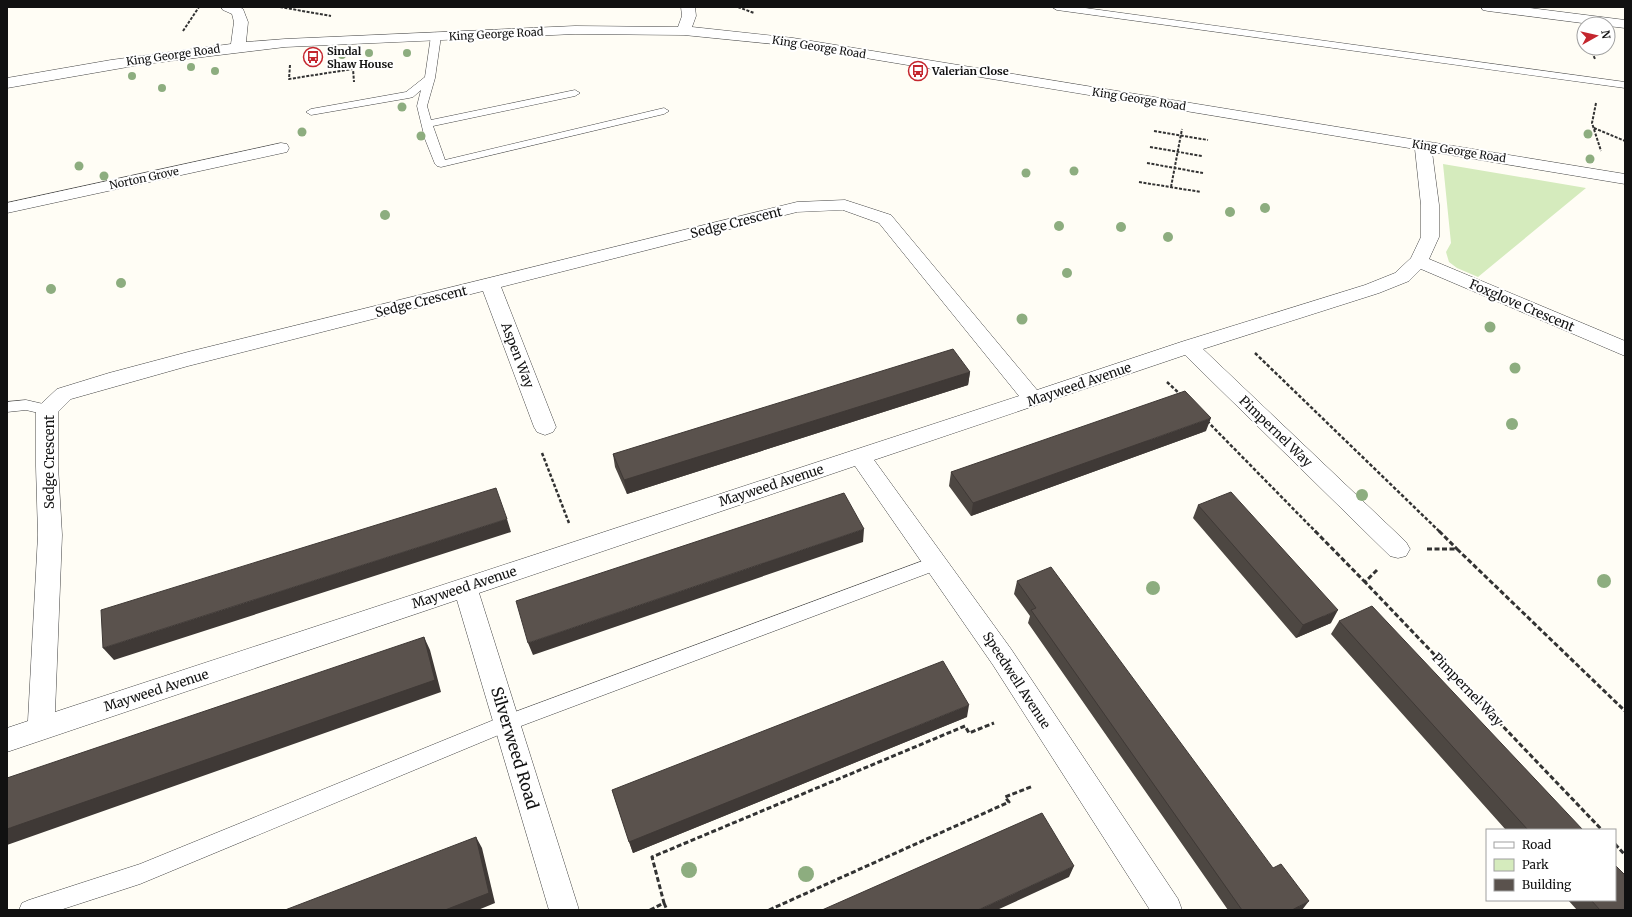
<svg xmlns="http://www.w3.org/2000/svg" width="1632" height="917" font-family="Merriweather,serif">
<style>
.green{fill:#d5ebbd}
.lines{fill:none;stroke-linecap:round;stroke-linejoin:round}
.service-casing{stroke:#444;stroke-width:1}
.minor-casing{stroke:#444;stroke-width:1}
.path-far2{stroke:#333;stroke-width:2;stroke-dasharray:3 1.5;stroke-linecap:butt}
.path-far1{stroke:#333;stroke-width:2.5;stroke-dasharray:3.5 2;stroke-linecap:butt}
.path{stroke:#333;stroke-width:3;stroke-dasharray:5 2.5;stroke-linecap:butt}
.service{fill:#fff;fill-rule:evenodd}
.minor{fill:#fff;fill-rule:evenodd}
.tree{fill:#8dad7f}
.wall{fill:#4d4742}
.shaded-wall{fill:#3f3936}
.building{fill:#5a524d;stroke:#3f3936}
.labels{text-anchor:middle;stroke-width:4;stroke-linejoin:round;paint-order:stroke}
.far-street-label{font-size:11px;fill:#111;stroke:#fff}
.far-poi-label{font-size:11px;font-weight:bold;fill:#111;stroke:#fff;text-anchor:start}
.street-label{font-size:13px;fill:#111;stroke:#fff}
.near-street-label{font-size:16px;fill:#111;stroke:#fff}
</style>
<rect width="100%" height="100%" fill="#fffdf5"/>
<path class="green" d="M 1443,164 L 1586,188 L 1478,277 L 1457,268 L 1449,262 L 1446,252 L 1451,243 Z"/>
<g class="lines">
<defs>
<path id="service" d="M 1052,7 L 1078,7 L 1625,82 L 1625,88 L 1057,10 Z
M 436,33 L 441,36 L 435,78 L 427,106 L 431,120 L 575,90 L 580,93 L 575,96 L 433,126 L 445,160 L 664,108 L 669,111 L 664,114 L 441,167 L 437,166 L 435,164 L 425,139 L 417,106 L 421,90 L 413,97 L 409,98 L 311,115 L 306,112 L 311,109 L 406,92 L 425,77 L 431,36 Z
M 26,400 L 52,406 L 54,410 L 52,414 L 47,415 L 26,410 L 7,412 L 7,402 Z
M 936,556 L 942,558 L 944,563 L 942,568 L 513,729 L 140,884 L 60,910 L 19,910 L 22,903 L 29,900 L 140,864 L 501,717 Z"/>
<path id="minor" d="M 221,7 L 239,7 L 243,9 L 248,22 L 246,42 L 285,39 L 575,26 L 678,27 L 682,16 L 681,7 L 695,7 L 696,16 L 692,27 L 793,38 L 1625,174 L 1625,184 L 1432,152 L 1439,205 L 1439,237 L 1429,259 L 1625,341 L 1625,356 L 1421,269 L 1409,281 L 1379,293 L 1203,349 L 1406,542 L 1410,549 L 1406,556 L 1398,558 L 1390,556 L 1185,355 L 874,460 L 1011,649 L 1178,899 L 1182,910 L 1150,910 L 993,665 L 855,466 L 479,593 L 579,910 L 549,910 L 457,600 L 7,752 L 7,728 L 28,721 L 38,535 L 36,466 L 36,410 L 40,405 L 57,389 L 109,373 L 188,352 L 797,202 L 845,200 L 891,215 L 1037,390 L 1181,342 L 1365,285 L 1395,273 L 1411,258 L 1421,237 L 1421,205 L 1415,149 L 793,46 L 684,35 L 575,34 L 285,47 L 145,64 L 7,88 L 7,78 L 111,60 L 231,44 L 234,22 L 232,14 L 223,10 ZM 843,210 L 879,223 L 1019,396 L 55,712 L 62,535 L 58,466 L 58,412 L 71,399 L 188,366 L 483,291 L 534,427 L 537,432 L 545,435 L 553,432 L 556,427 L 501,287 L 797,212 Z
M 1481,7 L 1522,7 L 1625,20 L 1625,28 L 1608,26 L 1608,24 L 1590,24 L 1488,11 L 1483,10 Z
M 281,143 L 287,144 L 289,148 L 287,152 L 7,213 L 7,203 Z"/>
</defs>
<use href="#service" class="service-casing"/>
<use href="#minor" class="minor-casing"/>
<path class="path-far2" d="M 280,7 L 331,16
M 738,7 L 754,13
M 183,31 L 199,7
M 1590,48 L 1595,59
M 290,65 L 289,79 L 353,69 L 354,82
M 1596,103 L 1592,123 L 1601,151
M 1594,128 L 1625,141
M 1154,131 L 1208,140
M 1150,147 L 1202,156
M 1147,163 L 1203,173
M 1139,182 L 1201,192
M 1171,187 L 1182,129"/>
<path class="path-far1" d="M 1255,353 L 1440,532
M 1167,382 L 1181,395
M 1207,421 L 1316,532
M 542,453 L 569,523"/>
<path class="path" d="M 1315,531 L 1365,582
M 1439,531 L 1457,549
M 1427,549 L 1457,549 L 1625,711
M 1377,570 L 1365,582 L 1602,830
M 1615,844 L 1625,855
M 664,903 L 667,910
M 650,910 L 664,903 L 652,857 L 965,726 L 969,733 L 994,723
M 769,910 L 1009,802 L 1005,797 L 1033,786"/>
<use href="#service" class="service"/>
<use href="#minor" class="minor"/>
</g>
<g class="tree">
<circle cx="369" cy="53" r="4"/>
<circle cx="407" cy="53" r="4"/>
<circle cx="342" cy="55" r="4"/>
<circle cx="191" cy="67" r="4"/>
<circle cx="215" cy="71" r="4"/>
<circle cx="132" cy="76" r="4"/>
<circle cx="162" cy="88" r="4"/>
<circle cx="402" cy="107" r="4.5"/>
<circle cx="302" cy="132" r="4.5"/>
<circle cx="1588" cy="134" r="4.5"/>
<circle cx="421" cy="136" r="4.5"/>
<circle cx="1590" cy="159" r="4.5"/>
<circle cx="79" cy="166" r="4.5"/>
<circle cx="1074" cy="171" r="4.5"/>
<circle cx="1026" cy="173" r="4.5"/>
<circle cx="104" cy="176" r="4.5"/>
<circle cx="1265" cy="208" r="5"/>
<circle cx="1230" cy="212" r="5"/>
<circle cx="385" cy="215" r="5"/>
<circle cx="1059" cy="226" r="5"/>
<circle cx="1121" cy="227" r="5"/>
<circle cx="1168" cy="237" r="5"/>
<circle cx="1067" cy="273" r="5"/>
<circle cx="121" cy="283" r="5"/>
<circle cx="51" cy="289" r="5"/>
<circle cx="1022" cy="319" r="5.5"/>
<circle cx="1490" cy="327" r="5.5"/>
<circle cx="1515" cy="368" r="5.5"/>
<circle cx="1512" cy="424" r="6"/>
<circle cx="1362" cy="495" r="6"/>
<circle cx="1604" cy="581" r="7"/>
<circle cx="1153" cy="588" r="7"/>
<circle cx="689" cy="870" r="8"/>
<circle cx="806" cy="874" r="8"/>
</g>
<path class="wall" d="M 970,372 L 968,385 L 627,494 L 615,467 L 613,454 Z
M 1206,431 L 971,516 L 949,486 L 951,472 Z
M 1198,505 L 1331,623 L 1296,638 L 1193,518 Z
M 1017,581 L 1302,910 L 1228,910 L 1028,623 L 1030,616 L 1014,594 Z
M 1339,621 L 1583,830 L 1506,830 L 1331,634 Z
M 967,717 L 633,853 L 612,790 Z
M 1568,900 L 1615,900 L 1625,910 L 1577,910 Z"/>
<path class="shaded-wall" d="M 970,372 L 968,385 L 627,494 L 624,480 Z
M 1211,418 L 1206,431 L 971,516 L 973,503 Z
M 507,519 L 511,532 L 114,660 L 103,648 Z
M 864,529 L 863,542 L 533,655 L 528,643 Z
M 1338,610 L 1331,623 L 1296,638 L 1303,625 Z
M 424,637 L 430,650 L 441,692 L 7,845 L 7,829 Z
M 969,705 L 967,717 L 633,853 L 629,842 Z
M 476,837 L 482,848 L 495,903 L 478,910 L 445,910 Z
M 1074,866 L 1069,877 L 997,910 L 978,910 Z
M 1309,901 L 1302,910 L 1292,910 Z"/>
<path class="building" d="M 953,349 L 970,372 L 624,480 L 613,454 Z
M 1185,391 L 1211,418 L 973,503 L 951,472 Z
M 496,488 L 507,519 L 103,648 L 101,610 Z
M 1231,492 L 1338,610 L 1303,625 L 1198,505 Z
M 844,493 L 864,529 L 528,643 L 516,601 Z
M 1051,567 L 1273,868 L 1281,864 L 1309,901 L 1292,910 L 1242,910 L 1031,610 L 1036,608 L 1017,581 Z
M 1372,606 L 1583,830 L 1528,830 L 1339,621 Z
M 424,637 L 435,680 L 7,829 L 7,778 Z
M 943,661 L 969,705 L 629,842 L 612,790 Z
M 1042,813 L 1074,866 L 978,910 L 822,910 Z
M 476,837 L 489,893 L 445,910 L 285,910 Z
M 1615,865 L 1625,875 L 1625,910 L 1600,910 L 1591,900 L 1615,900 Z"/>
<defs>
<symbol id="bus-ring" viewBox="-11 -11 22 22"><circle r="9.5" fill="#fff" stroke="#c4262e" stroke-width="1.5"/><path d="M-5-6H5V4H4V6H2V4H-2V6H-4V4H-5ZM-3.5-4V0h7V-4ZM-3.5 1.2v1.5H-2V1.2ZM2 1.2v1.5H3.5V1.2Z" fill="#c4262e"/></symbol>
</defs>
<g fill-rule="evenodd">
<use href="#bus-ring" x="302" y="46" width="22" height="22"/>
<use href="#bus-ring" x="907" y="60" width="22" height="22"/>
</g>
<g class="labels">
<g class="far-street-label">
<text transform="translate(496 34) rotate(-3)" y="4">King George Road</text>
<text transform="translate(819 47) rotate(9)" y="4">King George Road</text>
<text transform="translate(173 55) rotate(-8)" y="4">King George Road</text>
<text transform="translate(1139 99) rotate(9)" y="4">King George Road</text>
<text transform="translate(1459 151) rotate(9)" y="4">King George Road</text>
<text transform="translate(144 178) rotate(-12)" y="4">Norton Grove</text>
</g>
<g class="far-poi-label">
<text x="327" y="55">Sindal<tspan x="327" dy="13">Shaw House</tspan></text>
<text x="932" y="75">Valerian Close</text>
</g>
<g class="street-label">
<text transform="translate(736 222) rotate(-14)" y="5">Sedge Crescent</text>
<text transform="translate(421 301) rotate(-14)" y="5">Sedge Crescent</text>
<text transform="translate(1522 305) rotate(23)" y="5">Foxglove Crescent</text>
<text transform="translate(518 355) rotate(69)" y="5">Aspen Way</text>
<text transform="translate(1079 384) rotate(-19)" y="5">Mayweed Avenue</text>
<text transform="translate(1276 431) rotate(44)" y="5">Pimpernel Way</text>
<text transform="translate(49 462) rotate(-90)" y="5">Sedge Crescent</text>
<text transform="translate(771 485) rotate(-18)" y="5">Mayweed Avenue</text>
<text transform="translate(464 587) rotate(-18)" y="5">Mayweed Avenue</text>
<text transform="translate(1017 680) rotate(57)" y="5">Speedwell Avenue</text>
<text transform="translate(1468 689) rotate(46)" y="5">Pimpernel Way</text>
<text transform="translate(156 690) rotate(-18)" y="5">Mayweed Avenue</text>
</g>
<g class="near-street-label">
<text transform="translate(515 748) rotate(73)" y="6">Silverweed Road</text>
</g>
</g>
<rect width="1632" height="917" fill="none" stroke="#111111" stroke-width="16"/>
<rect x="1486" y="829" width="130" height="72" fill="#ffffff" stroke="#a0a0a0"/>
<rect x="1494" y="842" width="20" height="6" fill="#ffffff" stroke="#a0a0a0"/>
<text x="1522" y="849" font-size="12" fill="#111111">Road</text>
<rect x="1494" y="859" width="20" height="12" fill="#d5ebbd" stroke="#a0a0a0"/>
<text x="1522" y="869" font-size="12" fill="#111111">Park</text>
<rect x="1494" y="879" width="20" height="12" fill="#5a524d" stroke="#a0a0a0"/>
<text x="1522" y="889" font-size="12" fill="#111111">Building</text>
<g transform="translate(1596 36) rotate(82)"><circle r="19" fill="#ffffff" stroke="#a0a0a0"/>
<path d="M0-3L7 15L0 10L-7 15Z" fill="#c4262e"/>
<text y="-6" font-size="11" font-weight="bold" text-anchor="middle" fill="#111111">N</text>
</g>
</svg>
